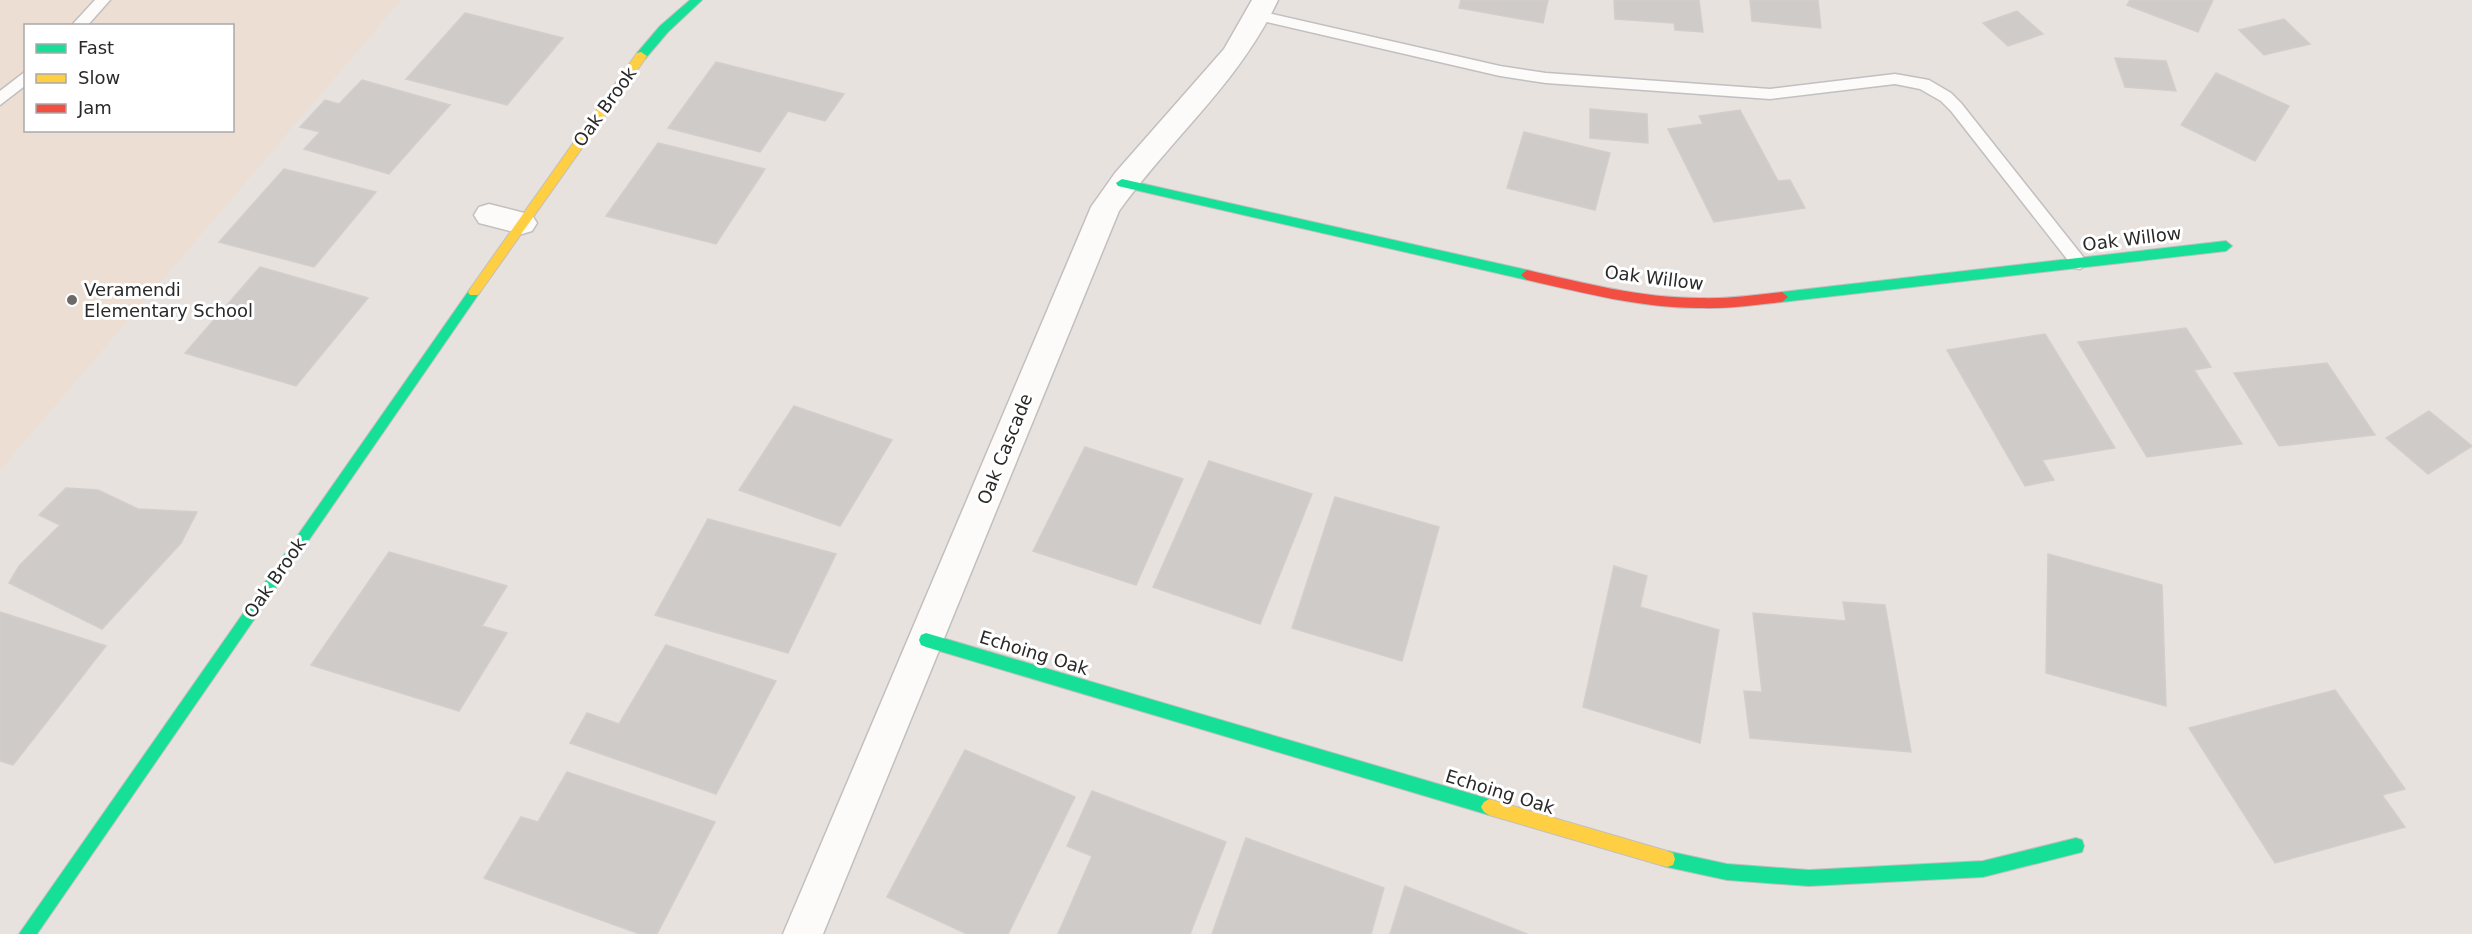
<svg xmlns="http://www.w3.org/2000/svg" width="2472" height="934" font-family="'DejaVu Sans',sans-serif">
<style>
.education{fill:#ecded2;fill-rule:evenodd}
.building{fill:#cecbc8;stroke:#d3cecb;stroke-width:1.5}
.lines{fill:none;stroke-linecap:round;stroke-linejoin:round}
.lane-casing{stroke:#c1bfc0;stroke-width:3}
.street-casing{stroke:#c1bfc0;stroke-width:3}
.fast-casing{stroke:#c1bfc0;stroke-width:2}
.slow-casing{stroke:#c1bfc0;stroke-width:2}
.jam-casing{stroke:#c1bfc0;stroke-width:2}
.lane{fill:#fcfbfa;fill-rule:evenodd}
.street{fill:#fcfbfa;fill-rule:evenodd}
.fast{fill:#16e098;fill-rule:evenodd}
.slow{fill:#ffcf43;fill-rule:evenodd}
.jam{fill:#f24e42;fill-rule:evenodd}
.poi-dot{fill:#6c6a68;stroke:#fff;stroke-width:2}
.labels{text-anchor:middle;stroke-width:6;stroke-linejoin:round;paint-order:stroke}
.street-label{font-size:18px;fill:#292929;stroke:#fff}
.poi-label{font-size:18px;fill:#292929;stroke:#fff;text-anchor:start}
</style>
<rect width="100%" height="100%" fill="#e8e2de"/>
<path class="education" d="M 0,0 L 401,0 L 0,470 ZM 26,26 L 232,26 L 232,130 L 26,130 Z"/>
<path class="building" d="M 1461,0 L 1548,0 L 1543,23 L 1459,8 Z
M 1614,0 L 1699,0 L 1703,32 L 1675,30 L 1674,23 L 1615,19 Z
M 1750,0 L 1818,0 L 1821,28 L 1752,21 Z
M 2130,0 L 2213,0 L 2198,32 L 2127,5 Z
M 2017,11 L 2043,34 L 2008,46 L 1983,23 Z
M 465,13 L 563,38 L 507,105 L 406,79 Z
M 2284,19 L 2310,44 L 2264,55 L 2239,30 Z
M 2115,58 L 2166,61 L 2176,91 L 2125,87 Z
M 716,62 L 844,94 L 825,121 L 788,111 L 760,152 L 668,128 Z
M 2216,73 L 2289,106 L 2255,161 L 2181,125 Z
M 362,80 L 450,105 L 389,174 L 304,149 L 320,132 L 300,127 L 325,100 L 339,104 Z
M 1590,109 L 1647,114 L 1648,143 L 1590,138 Z
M 1740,110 L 1778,181 L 1790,180 L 1805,208 L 1714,222 L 1668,129 L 1703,124 L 1699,116 Z
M 1524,132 L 1610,153 L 1595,210 L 1507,188 Z
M 658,143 L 765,169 L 716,244 L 606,216 Z
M 284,169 L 376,192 L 314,267 L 219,242 Z
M 260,267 L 368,298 L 296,386 L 185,353 Z
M 2186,328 L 2211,367 L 2194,370 L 2242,444 L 2147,457 L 2078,342 Z
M 2045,334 L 2115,448 L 2042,460 L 2054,480 L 2025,486 L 1947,350 Z
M 2327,363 L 2375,435 L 2279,446 L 2234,373 Z
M 794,406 L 892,440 L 840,526 L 739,490 Z
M 2429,411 L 2472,446 L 2428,474 L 2386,438 Z
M 1085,447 L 1183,479 L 1136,585 L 1033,551 Z
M 1209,461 L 1312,494 L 1260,624 L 1153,587 Z
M 66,488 L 98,490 L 138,509 L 197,512 L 181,543 L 102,629 L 9,583 L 19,566 L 60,525 L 39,515 Z
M 1335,497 L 1439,527 L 1402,661 L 1292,628 Z
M 708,519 L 836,554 L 788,653 L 655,615 Z
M 389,552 L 507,586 L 482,626 L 507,633 L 459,711 L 311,665 Z
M 2048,554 L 2162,585 L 2166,706 L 2046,673 Z
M 1614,566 L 1647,576 L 1640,607 L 1719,630 L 1700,743 L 1583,707 Z
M 1843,602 L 1885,605 L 1911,752 L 1750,738 L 1744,691 L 1762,692 L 1753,613 L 1846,621 Z
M 0,612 L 106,646 L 13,765 L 0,761 Z
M 666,645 L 776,681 L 716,794 L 570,743 L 587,713 L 619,724 Z
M 2335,690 L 2405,789 L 2382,795 L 2405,827 L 2275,863 L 2189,728 Z
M 965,750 L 1075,797 L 1008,934 L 967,934 L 887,897 Z
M 567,772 L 715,822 L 657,934 L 640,934 L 484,878 L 521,817 L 538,822 Z
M 1092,791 L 1226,842 L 1190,934 L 1058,934 L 1092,856 L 1067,846 Z
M 1246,838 L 1384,888 L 1371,934 L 1212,934 Z
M 1405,886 L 1527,934 L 1390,934 Z"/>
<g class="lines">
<defs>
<path id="lane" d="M 95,0 L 110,0 L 87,26 L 71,26 Z
M 1259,11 L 1500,66 L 1546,73 L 1770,89 L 1895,74 L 1929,80 L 1951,93 L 1961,103 L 2088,263 L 2080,269 L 2074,268 L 1951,111 L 1941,101 L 1920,89 L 1895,84 L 1770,99 L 1546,83 L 1500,76 L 1254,19 L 1252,16 Z
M 26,71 L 26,85 L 0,105 L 0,91 Z"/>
<path id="street" d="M 1252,0 L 1278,0 C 1239,83 1171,138 1119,211 L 823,934 L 783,934 L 1091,207 L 1115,173 L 1224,49 Z
M 489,204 L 532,215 L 537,223 L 532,231 L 522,234 L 479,223 L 474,215 L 479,207 Z"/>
<path id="fast" d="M 690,0 L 702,0 L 668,32 L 645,59 L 637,59 L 637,53 L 660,26 Z
M 1122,179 L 1527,270 L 1533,275 L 1527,280 L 1118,186 L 1116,183 Z
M 2226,241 L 2232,246 L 2226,251 L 1782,302 L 1776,297 L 1782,292 Z
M 474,287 L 480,292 L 478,295 L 37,934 L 19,934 L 470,289 Z
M 926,633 L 1489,799 L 1494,802 L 1497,807 L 1494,812 L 1489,815 L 926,647 L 921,645 L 919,640 L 921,635 Z
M 2076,838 L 2082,840 L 2084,846 L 2082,852 L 1983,877 L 1809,886 L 1727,880 L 1667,867 L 1661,865 L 1659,859 L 1661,853 L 1667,851 L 1727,864 L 1809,870 L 1983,861 Z"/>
<path id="slow" d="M 641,52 L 647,56 L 645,59 L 478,295 L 470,295 L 468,292 L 470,289 L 637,53 Z
M 1489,799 L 1667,851 L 1673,853 L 1675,859 L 1673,865 L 1667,867 L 1489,815 L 1484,812 L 1481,807 L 1484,802 Z"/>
<path id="jam" d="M 1527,270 C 1584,283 1641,298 1699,298 C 1727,299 1755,295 1782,292 L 1788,297 L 1782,302 C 1755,305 1727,309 1699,308 C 1641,308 1584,293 1527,280 L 1521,275 Z"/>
</defs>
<use href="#lane" class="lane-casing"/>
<use href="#street" class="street-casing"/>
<use href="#fast" class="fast-casing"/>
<use href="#slow" class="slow-casing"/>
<use href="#jam" class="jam-casing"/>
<use href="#lane" class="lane"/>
<use href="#street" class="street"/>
<use href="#fast" class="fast"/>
<use href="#slow" class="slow"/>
<use href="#jam" class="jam"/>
</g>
<circle class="poi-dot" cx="72" cy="300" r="6"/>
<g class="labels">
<g class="street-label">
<text transform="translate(605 107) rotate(-54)" y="6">Oak Brook</text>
<text transform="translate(2132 239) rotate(-7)" y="6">Oak Willow</text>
<text transform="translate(1654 278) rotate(7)" y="6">Oak Willow</text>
<text transform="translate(1005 449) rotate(-68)" y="6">Oak Cascade</text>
<text transform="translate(275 578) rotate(-55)" y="6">Oak Brook</text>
<text transform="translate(1034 653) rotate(17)" y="6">Echoing Oak</text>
<text transform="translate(1500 792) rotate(17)" y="6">Echoing Oak</text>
</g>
<g class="poi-label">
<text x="84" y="296">Veramendi<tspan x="84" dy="21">Elementary School</tspan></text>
</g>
</g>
<rect x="24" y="24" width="210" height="108" fill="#ffffff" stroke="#a9a9a9" stroke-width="1.5"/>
<rect x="36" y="44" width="30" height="9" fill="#16e098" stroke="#a9a9a9" stroke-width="1.5"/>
<text x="78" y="54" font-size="18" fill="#292929">Fast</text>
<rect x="36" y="74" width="30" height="9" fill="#ffcf43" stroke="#a9a9a9" stroke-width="1.5"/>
<text x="78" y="84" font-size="18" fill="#292929">Slow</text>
<rect x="36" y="104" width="30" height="9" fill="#f24e42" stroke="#a9a9a9" stroke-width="1.5"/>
<text x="78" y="114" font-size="18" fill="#292929">Jam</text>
</svg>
